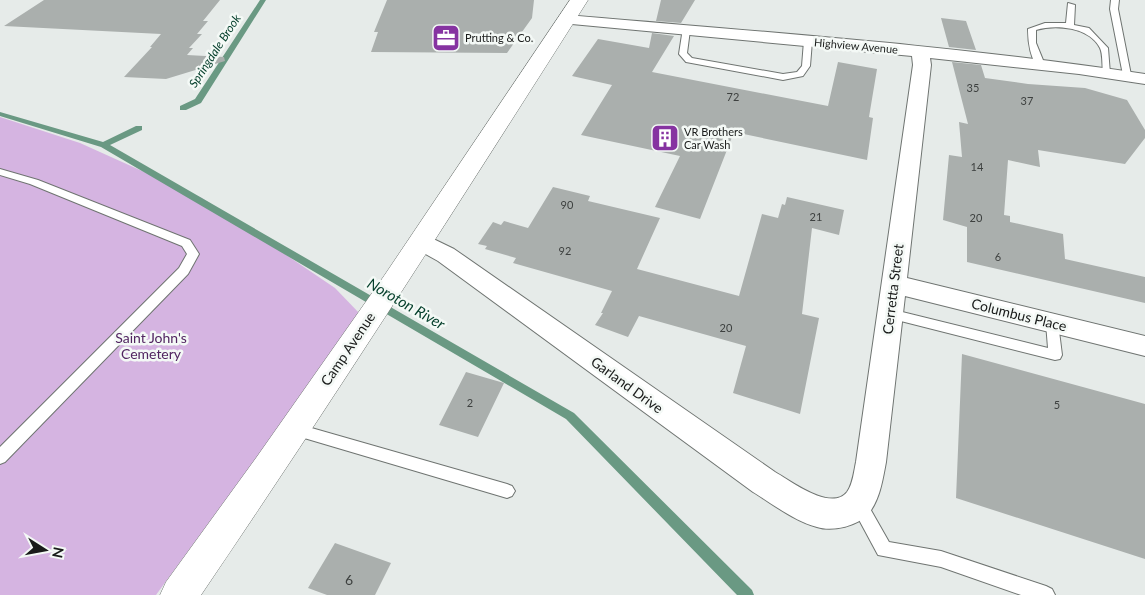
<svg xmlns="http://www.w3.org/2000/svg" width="1145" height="595" font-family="Lato,sans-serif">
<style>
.green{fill:#d5b4e1}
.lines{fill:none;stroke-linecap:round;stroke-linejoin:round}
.stream{fill:#6a9983;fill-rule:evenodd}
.building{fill:#aaafad}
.service-casing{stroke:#6f7471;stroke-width:2}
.minor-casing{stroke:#6f7471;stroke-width:2}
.tertiary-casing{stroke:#6f7471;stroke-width:1}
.service{fill:#fff;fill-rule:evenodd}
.minor{fill:#fff;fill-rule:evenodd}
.tertiary{fill:#fff;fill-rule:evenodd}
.labels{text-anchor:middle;stroke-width:5;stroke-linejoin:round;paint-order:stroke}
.far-poi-label{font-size:11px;fill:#191b1a;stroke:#f4f9f6;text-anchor:start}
.far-street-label{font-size:11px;fill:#191b1a;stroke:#f4f9f6}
.number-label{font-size:11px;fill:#3d403f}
.far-water-label{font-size:12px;font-style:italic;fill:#033e2a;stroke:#f4f9f6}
.street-label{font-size:14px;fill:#191b1a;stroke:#f4f9f6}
.park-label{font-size:14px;fill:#512461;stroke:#f4f9f6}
.near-number-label{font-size:14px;fill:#3d403f}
.water-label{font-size:15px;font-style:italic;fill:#033e2a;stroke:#f4f9f6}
</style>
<rect width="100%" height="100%" fill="#e6ebe9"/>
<path class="green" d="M 0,117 L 80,143 L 202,198 L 335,288 L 361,315 L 156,595 L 0,595 Z"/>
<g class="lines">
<path class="stream" d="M 260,0 L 266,0 L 201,103 L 186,110 L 180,110 L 180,106 L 195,99 Z
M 0,112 L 103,142 L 136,126 L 142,126 L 142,130 L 110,145 L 574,413 L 752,590 L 754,595 L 737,595 L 566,419 L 101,147 L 0,116 Z"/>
</g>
<path class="building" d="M 44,0 L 220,0 L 203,21 L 208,21 L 197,34 L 202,34 L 189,48 L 193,48 L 187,55 L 224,57 L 225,61 L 166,79 L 124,77 L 152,47 L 150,47 L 161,34 L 4,26 Z
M 387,0 L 534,0 L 532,18 L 507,53 L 371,52 L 378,32 L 374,32 Z
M 661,0 L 695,0 L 681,23 L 656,21 Z
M 941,18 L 966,21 L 976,50 L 949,47 Z
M 652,33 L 674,36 L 652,72 L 828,106 L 838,62 L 877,69 L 869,117 L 873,118 L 867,160 L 734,132 L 700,219 L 655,207 L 680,156 L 581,135 L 612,85 L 572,76 L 598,39 L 649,48 Z
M 952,62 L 981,65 L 985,78 L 1028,84 L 1085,88 L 1127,100 L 1145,130 L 1145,138 L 1125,164 L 1038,150 L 1040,167 L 1008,160 L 1004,215 L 1010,216 L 1010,222 L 1063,234 L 1065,259 L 1145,277 L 1145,303 L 967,262 L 967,227 L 943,220 L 949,155 L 962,157 L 959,122 L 968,124 Z
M 553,187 L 590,196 L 588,201 L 660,218 L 637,269 L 739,296 L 762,214 L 778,218 L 782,204 L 785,205 L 787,197 L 844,210 L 839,235 L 812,228 L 802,314 L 819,318 L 800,414 L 733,393 L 746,346 L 639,316 L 628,337 L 595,325 L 603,313 L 601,313 L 612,291 L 513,263 L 516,258 L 485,249 L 487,246 L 478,244 L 493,222 L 501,225 L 504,221 L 528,228 Z
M 962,354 L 1145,404 L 1145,559 L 956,498 Z
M 466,372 L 504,383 L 478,437 L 439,425 Z
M 335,543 L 391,563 L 375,595 L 327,595 L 308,588 Z"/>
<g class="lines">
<defs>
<path id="service" d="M 1111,0 L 1119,0 L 1118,9 L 1131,75 L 1127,78 L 1123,75 L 1110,9 Z
M 1068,3 L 1075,5 L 1074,25 L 1089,28 L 1108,48 L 1110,74 L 1107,75 L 1103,72 C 1102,65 1103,54 1100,48 C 1089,27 1056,24 1036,30 L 1036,43 L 1045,65 L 1041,68 C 1030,63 1028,40 1028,29 L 1045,23 L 1066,23 Z
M 683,28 L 690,30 L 687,53 L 692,58 L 783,74 L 797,72 L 802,66 L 804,41 L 808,38 L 812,41 L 810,66 L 803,76 L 783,80 L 686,62 L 679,54 Z
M 0,169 L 38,180 L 190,240 L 199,254 L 188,274 L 5,462 L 0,464 L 0,447 L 179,268 L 187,254 L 182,246 L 30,184 L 0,175 Z
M 890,309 L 1048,348 L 1046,323 L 1047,320 L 1057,320 L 1058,323 L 1062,355 L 1060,359 L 1055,360 L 885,317 L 884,314 L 885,311 Z
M 294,423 L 507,484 L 512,486 L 515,491 L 512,496 L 507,498 L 294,435 L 289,433 L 287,429 L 289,425 Z
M 858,496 L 864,498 L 889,542 L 941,551 L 1046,586 L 1052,589 L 1055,595 L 1021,595 L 941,567 L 878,555 L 850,503 L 852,498 Z"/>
<path id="minor" d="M 567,15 C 760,32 954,45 1145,74 L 1145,84 L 1079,74 L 930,58 L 931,65 L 907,278 L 1145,336 L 1145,356 L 905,296 L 886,462 C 883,478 880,499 869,513 C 859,526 832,532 817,527 C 794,521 773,504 753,492 L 438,261 L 413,247 L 409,241 L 413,235 L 421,233 L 454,249 L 775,472 C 791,481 831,512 847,492 C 853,484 854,471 856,462 L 913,65 L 912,56 L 561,23 L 559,20 L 561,17 Z"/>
<path id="tertiary" d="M 570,0 L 588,0 C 461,200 334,399 201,595 L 160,595 L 166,582 L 256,458 L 384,276 Z"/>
</defs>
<use href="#service" class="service-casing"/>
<use href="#minor" class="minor-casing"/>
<use href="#tertiary" class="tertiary-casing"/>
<use href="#service" class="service"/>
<use href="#minor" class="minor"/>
<use href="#tertiary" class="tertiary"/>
</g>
<defs>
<symbol id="office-square" viewBox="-11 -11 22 22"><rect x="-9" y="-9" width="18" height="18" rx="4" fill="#8633a1" stroke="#f4f9f6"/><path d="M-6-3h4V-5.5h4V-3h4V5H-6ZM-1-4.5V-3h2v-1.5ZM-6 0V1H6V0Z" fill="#fff"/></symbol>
<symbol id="building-square" viewBox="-11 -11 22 22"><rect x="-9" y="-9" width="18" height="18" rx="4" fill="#8633a1" stroke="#f4f9f6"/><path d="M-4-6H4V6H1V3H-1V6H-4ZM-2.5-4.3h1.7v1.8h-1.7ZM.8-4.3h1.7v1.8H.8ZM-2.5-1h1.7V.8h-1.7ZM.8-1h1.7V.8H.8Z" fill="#fff"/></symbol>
</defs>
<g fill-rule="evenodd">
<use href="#office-square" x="430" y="22" width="32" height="32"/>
<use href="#building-square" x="649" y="122" width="32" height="32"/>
</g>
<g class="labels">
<g class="far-poi-label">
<text x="465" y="42">Prutting &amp; Co.</text>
<text x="684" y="136">VR Brothers<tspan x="684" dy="13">Car Wash</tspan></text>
</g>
<g class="far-street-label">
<text transform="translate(856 46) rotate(5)" y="4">Highview Avenue</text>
</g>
<g class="number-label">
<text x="973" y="92">35</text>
<text x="733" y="101">72</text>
<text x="1027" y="105">37</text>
<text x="977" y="171">14</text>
<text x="567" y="209">90</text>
<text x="816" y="221">21</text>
<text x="976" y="222">20</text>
<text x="565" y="255">92</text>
<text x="998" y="261">6</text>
<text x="726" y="332">20</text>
<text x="470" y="407">2</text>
<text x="1057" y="409">5</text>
</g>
<g class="far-water-label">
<text transform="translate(215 51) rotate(-57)" y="4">Springdale Brook</text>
</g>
<g class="street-label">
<text transform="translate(893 289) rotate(-83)" y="5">Cerretta Street</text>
<text transform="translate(1019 315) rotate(14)" y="5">Columbus Place</text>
<text transform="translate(348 349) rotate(-56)" y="5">Camp Avenue</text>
<text transform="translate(627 385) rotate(36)" y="5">Garland Drive</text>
</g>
<g class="park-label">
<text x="151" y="343">Saint John's<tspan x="151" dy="16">Cemetery</tspan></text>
</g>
<g class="near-number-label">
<text x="349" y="585">6</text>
</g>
<g class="water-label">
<text transform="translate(406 304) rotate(30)" y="5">Noroton River</text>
</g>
</g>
<g transform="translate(45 550) rotate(101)" stroke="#f4f9f6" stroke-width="4" paint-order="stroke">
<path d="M0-4L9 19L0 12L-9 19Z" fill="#191b1a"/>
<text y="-8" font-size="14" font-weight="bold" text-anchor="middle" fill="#191b1a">N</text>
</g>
</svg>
